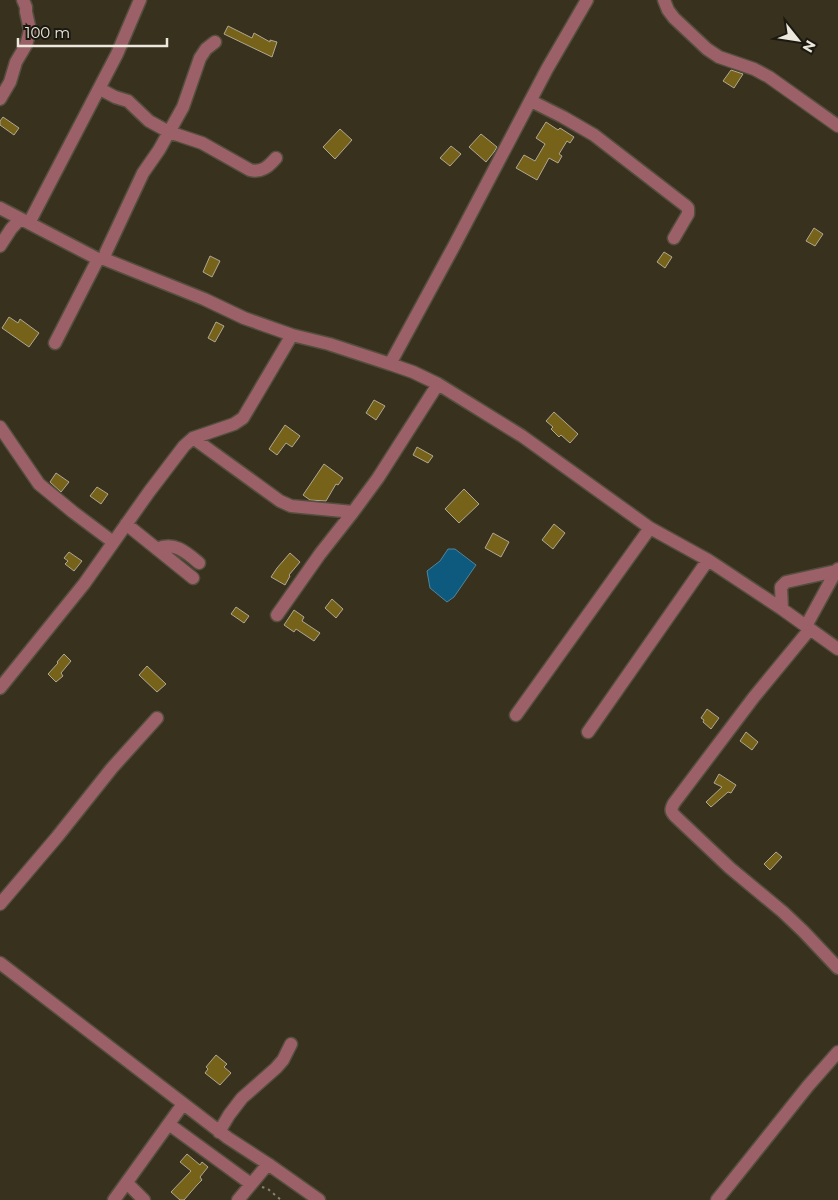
<svg xmlns="http://www.w3.org/2000/svg" width="838" height="1200" font-family="Montserrat,sans-serif">
<style>
.water{fill:#0e5a7f;stroke:#51859b}
.building{fill:#77621a;stroke:#b0a893}
.lines{fill:none;stroke-linecap:round;stroke-linejoin:round}
.minor-casing{stroke:#544e3d;stroke-width:15}
.path{stroke:#878272;stroke-width:2;stroke-dasharray:2.5 4;stroke-linecap:butt}
.minor{stroke:#9c6068;stroke-width:12}
</style>
<rect width="100%" height="100%" fill="#37311e"/>
<path class="water" d="M 448,549 L 455,549 L 476,565 L 454,597 L 447,602 L 430,588 L 427,571 L 440,561 Z"/>
<path class="building" d="M 228,26 L 252,38 L 254,33 L 270,42 L 270,40 L 277,42 L 272,57 L 224,34 Z
M 731,70 L 743,74 L 734,88 L 723,81 Z
M 3,117 L 19,128 L 14,135 L 0,125 L 0,121 Z
M 546,122 L 558,130 L 560,128 L 574,137 L 570,143 L 567,141 L 559,154 L 562,156 L 558,163 L 549,158 L 537,180 L 516,168 L 524,155 L 535,161 L 545,144 L 536,138 Z
M 340,129 L 352,140 L 335,159 L 323,147 Z
M 481,134 L 497,147 L 494,152 L 486,162 L 469,147 Z
M 451,146 L 461,154 L 450,166 L 440,158 Z
M 814,228 L 823,234 L 815,246 L 806,241 Z
M 664,252 L 672,257 L 665,268 L 657,262 Z
M 210,256 L 220,261 L 212,277 L 203,272 Z
M 9,317 L 18,323 L 20,319 L 39,333 L 29,347 L 2,328 Z
M 216,322 L 224,326 L 215,342 L 208,338 Z
M 374,400 L 385,406 L 376,420 L 366,413 Z
M 554,412 L 578,434 L 570,443 L 561,435 L 559,437 L 551,429 L 553,427 L 546,421 Z
M 285,425 L 300,436 L 292,447 L 286,443 L 277,455 L 269,449 Z
M 417,447 L 433,456 L 428,463 L 413,455 Z
M 324,464 L 343,478 L 338,485 L 336,484 L 326,501 L 310,500 L 303,495 Z
M 56,473 L 69,482 L 61,492 L 50,482 Z
M 97,487 L 108,494 L 101,504 L 90,496 Z
M 464,489 L 479,504 L 459,523 L 445,509 Z
M 554,524 L 565,533 L 553,549 L 542,540 Z
M 493,533 L 509,542 L 501,557 L 485,548 Z
M 69,552 L 82,561 L 74,571 L 65,564 L 68,561 L 64,558 Z
M 290,553 L 300,562 L 289,575 L 290,576 L 285,585 L 271,577 L 277,568 Z
M 332,599 L 343,609 L 336,618 L 325,608 Z
M 236,607 L 249,616 L 244,623 L 231,614 Z
M 294,610 L 304,617 L 302,621 L 320,633 L 314,641 L 296,629 L 294,632 L 284,625 Z
M 64,654 L 71,661 L 61,673 L 63,676 L 56,682 L 48,674 L 58,663 L 57,662 Z
M 147,666 L 166,684 L 157,692 L 139,675 Z
M 707,709 L 719,718 L 711,729 L 703,722 L 704,720 L 701,718 Z
M 746,732 L 758,742 L 752,750 L 740,741 Z
M 719,774 L 736,785 L 731,793 L 728,792 L 711,807 L 706,802 L 722,787 L 714,783 Z
M 776,852 L 782,857 L 770,870 L 764,864 Z
M 216,1055 L 227,1064 L 224,1067 L 231,1073 L 220,1085 L 205,1073 L 208,1069 L 206,1067 Z
M 187,1154 L 200,1165 L 202,1162 L 208,1167 L 200,1177 L 202,1180 L 197,1185 L 184,1200 L 180,1200 L 171,1192 L 191,1171 L 180,1162 Z"/>
<g class="lines">
<defs>
<path id="minor" d="M 587,0 L 547,69 L 454,246 L 390,364 L 413,372 L 438,384 L 522,436 L 650,528 L 708,560 L 782,609 L 838,649
M 664,0 L 668,10 L 674,18 L 707,49 L 719,57 L 754,69 L 769,77 L 838,126
M 100,89 L 115,97 L 128,101 L 149,121 L 169,132 L 202,143 L 250,170 C 262,173 269,166 276,158
M 0,99 L 10,82 L 16,62 L 26,45 L 28,38 L 30,30 L 26,12 L 26,7 L 23,0
M 531,101 L 563,117 L 594,135 L 686,206 L 688,208 L 688,214 L 674,238
M 0,208 L 98,259 L 104,259 L 204,299 L 244,318 L 292,335 L 329,344 L 390,364
M 29,223 L 117,54 L 140,0
M 0,246 L 11,229 L 20,219
M 104,259 L 106,252 L 143,173 L 159,150 L 183,107 L 200,58 L 206,49 L 215,42
M 55,343 L 98,259
M 0,427 L 39,484 L 73,512 L 113,542
M 193,438 L 280,501 L 291,506 L 353,512
M 126,524 L 193,578
M 157,549 C 174,541 186,552 199,563
M 782,609 L 781,587 L 786,582 L 836,571 L 838,569
M 277,615 L 320,554 L 353,512 L 378,478 L 438,384
M 806,626 L 836,571
M 810,629 L 754,697 L 674,803 C 670,810 671,812 676,817 L 730,868 L 783,912 L 803,931 L 838,968
M 0,688 L 84,584 L 149,492 L 184,446 L 193,438 L 234,424 L 243,418 L 292,335
M 516,715 L 650,528
M 588,732 L 708,560
M 0,904 L 57,837 L 112,768 L 157,718
M 0,963 L 228,1138 L 268,1164 L 319,1200
M 170,1125 L 251,1184
M 219,1132 L 229,1115 L 242,1098 L 276,1068 L 283,1060 L 291,1044
M 127,1183 L 144,1200
M 114,1200 L 183,1104
M 238,1200 L 268,1164
M 717,1200 L 808,1086 L 838,1052"/>
</defs>
<use href="#minor" class="minor-casing"/>
<path class="path" d="M 262,1187 L 268,1189 L 281,1200"/>
<use href="#minor" class="minor"/>
</g>
<g transform="translate(798 40) rotate(120)" stroke="#1c1911" stroke-width="4" paint-order="stroke">
<path d="M0-4L9 19L0 12L-9 19Z" fill="#ece8dd"/>
<text y="-8" font-size="14" font-weight="bold" text-anchor="middle" fill="#ece8dd">N</text>
</g>
<path d="M18 38v8h149v-8" fill="none" stroke="#ece8dd" stroke-width="2.5"/>
<text x="25" y="38" font-size="15" fill="#ece8dd" stroke="#1c1911" stroke-width="4" paint-order="stroke">100 m</text>
</svg>
